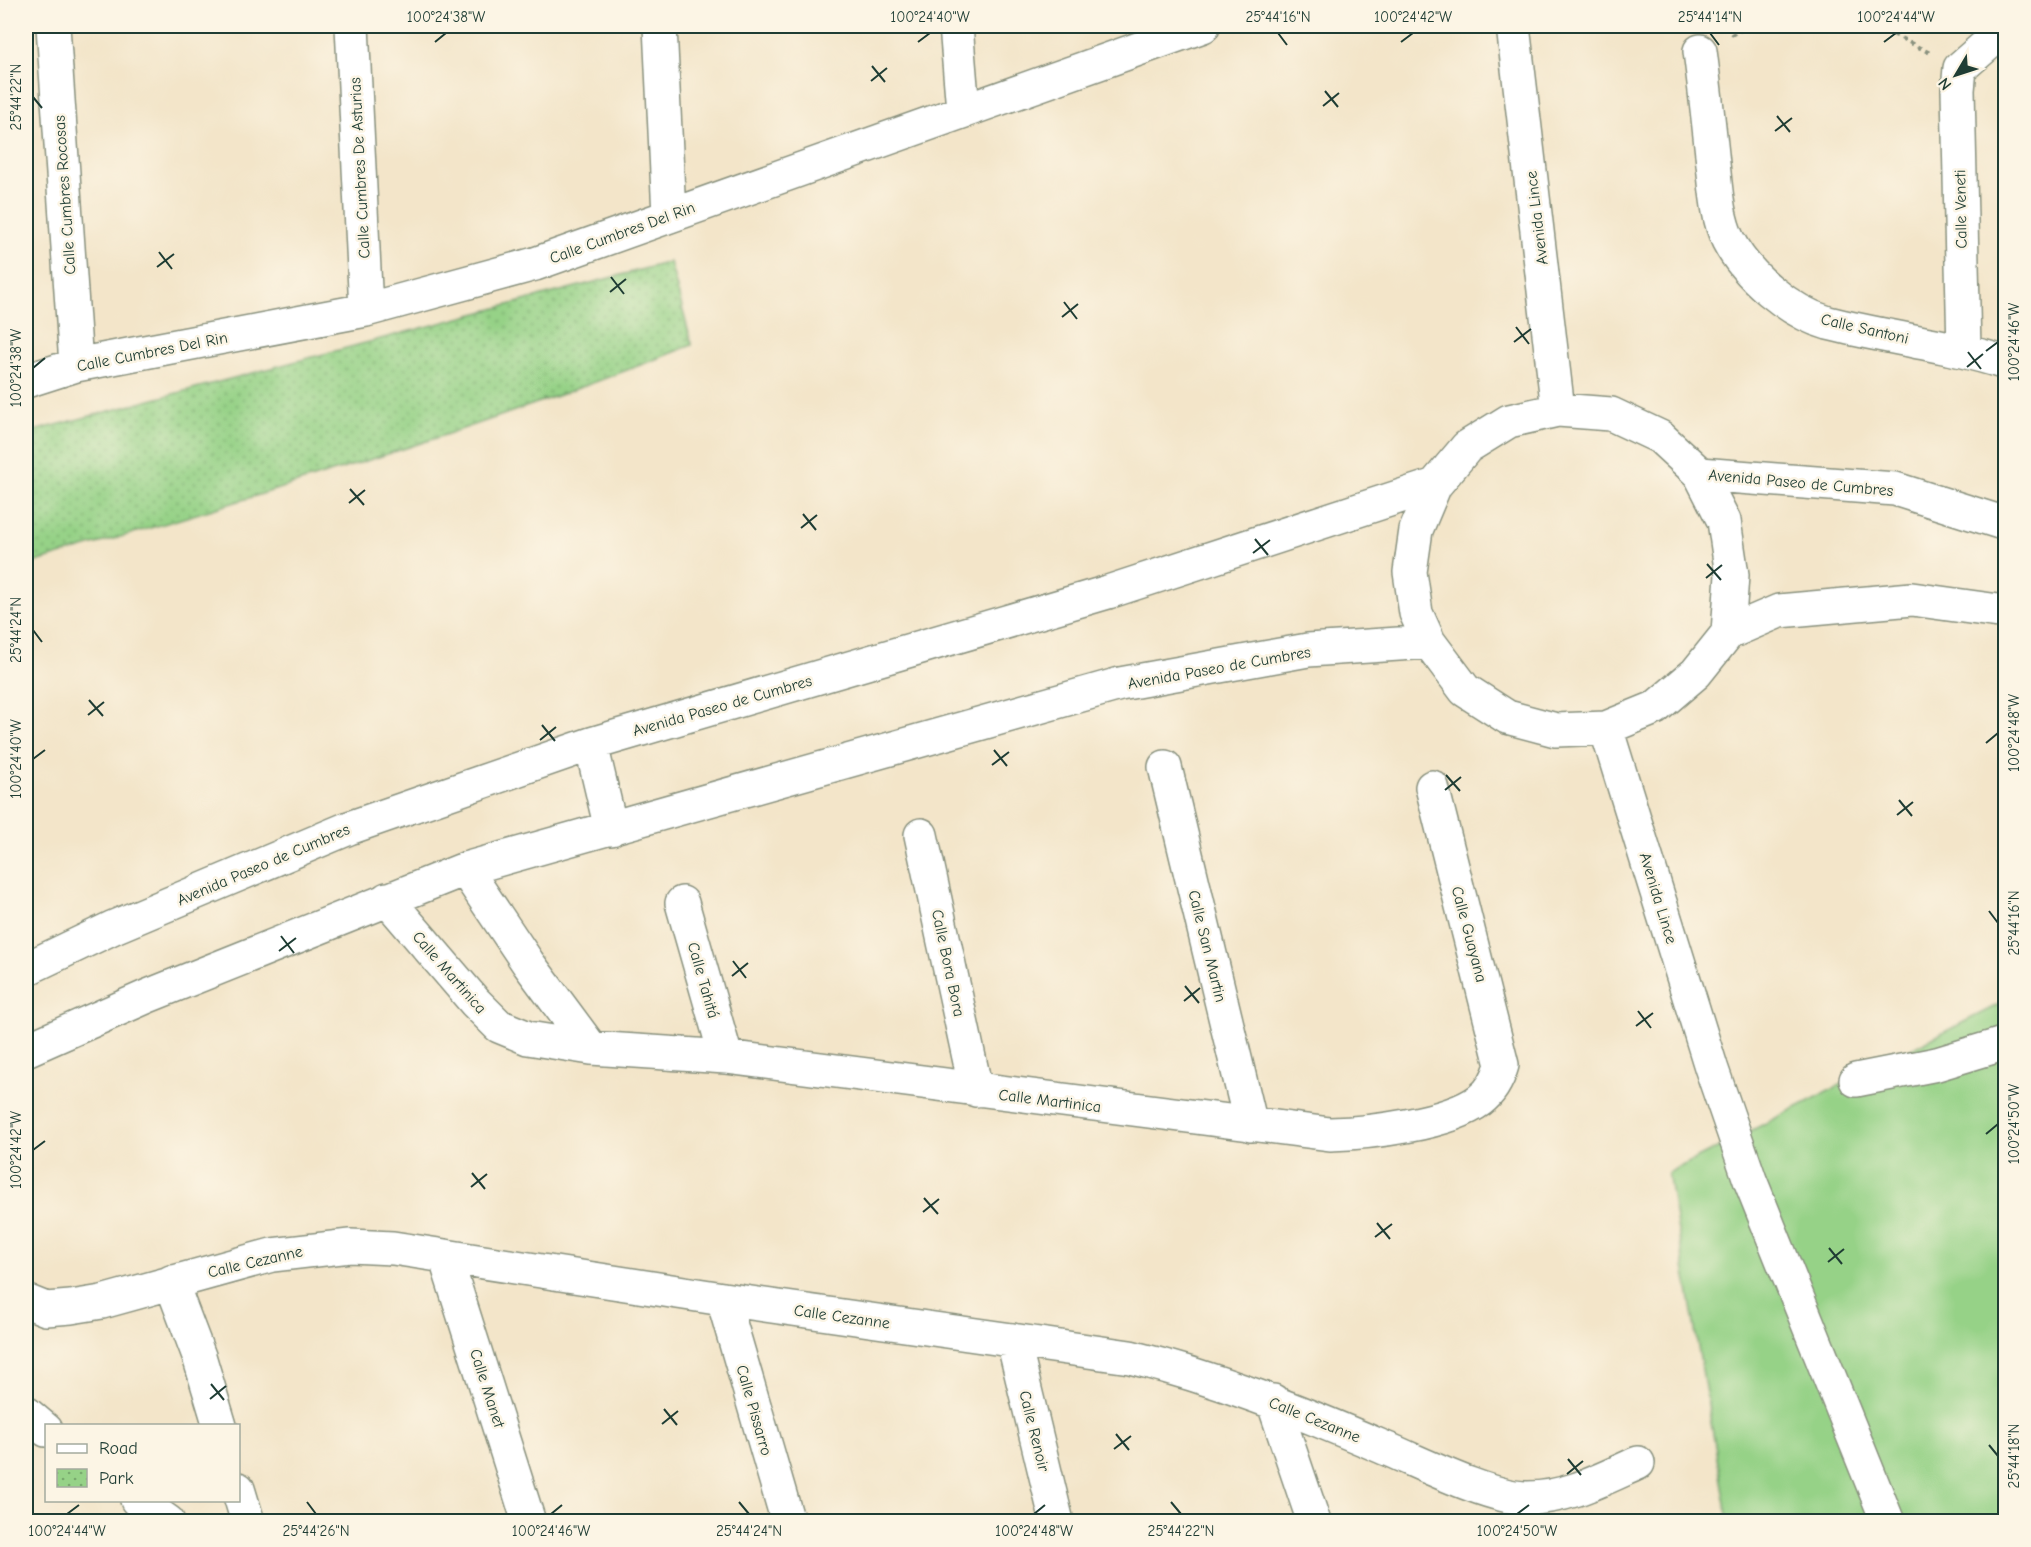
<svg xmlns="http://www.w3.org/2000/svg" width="2031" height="1547" font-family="'Comic Neue',sans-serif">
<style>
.grass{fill:#96d287;stroke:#5a885e;stroke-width:1.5}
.park{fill:url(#park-dots);stroke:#5a885e;stroke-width:1.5}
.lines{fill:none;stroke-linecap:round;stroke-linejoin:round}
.minor-casing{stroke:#89917e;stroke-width:36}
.path{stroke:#89917e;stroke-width:4;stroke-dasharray:4.5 4.5;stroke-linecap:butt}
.minor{stroke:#fff;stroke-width:33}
.ticks{fill:none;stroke:#1f3d34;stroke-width:2}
.labels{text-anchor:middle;stroke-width:5;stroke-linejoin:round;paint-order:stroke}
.street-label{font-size:16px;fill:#1f3d34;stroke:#fcf5e5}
.neatline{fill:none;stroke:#1f3d34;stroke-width:2}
.ticks-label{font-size:15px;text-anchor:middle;fill:#1f3d34}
</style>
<defs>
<pattern id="park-dots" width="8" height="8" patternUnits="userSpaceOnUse" patternTransform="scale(1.5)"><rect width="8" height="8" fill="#96d287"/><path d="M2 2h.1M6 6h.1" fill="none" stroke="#7aac6f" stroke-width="1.8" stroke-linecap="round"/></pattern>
</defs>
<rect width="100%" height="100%" fill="#fcf5e5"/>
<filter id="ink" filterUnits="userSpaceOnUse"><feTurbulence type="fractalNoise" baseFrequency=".0167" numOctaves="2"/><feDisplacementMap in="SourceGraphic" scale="12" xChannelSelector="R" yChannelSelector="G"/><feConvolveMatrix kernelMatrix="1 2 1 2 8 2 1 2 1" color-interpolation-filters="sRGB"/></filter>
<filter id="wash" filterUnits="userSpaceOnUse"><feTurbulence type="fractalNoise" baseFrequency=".008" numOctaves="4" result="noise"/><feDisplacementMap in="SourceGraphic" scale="24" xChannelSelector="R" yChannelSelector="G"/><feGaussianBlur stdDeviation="1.35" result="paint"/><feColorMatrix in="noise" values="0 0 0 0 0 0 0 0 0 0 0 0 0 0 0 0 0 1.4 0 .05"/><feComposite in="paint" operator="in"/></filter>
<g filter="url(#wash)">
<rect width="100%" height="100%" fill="#f3e5c9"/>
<path class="grass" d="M 2005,1001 L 2005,1521 L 1728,1521 L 1668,1173 Z"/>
<path class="park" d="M 670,262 L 692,345 C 475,431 250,499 26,565 L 26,433 Z"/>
</g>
<g filter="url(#ink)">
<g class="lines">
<defs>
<path id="minor" d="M 53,26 L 76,365
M 352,26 L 366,310
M 660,26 L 669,215
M 956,26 L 963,110
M 1513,26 L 1558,410
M 1700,51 C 1705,89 1709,126 1713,164 C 1716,189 1717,217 1728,240 C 1746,275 1789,312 1828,323 C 1887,338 1947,344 2006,363
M 1964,350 L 1958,90 L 1960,68 L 1997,36 L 2006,33
M 26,381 L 76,365 L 366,310 L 535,264 L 1203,26
M 1700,474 L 1895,489 L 2006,524
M 1728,633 L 1732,575 L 1724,521 L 1700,474 L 1660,437 L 1611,414 L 1558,410 L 1509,421 L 1467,447 L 1435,485 L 1416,530 L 1410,572 L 1416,613 L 1429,642 L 1465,690 L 1507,717 L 1556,730 L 1606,728 L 1655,708 L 1696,673 L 1728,633 L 1779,611 L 1912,599 L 2006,612
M 1606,728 L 1711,1067 L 1750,1180 L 1888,1522
M 591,744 L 611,829
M 1165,767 L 1251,1125
M 921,835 L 976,1090
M 465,869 L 528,963 L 591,1048
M 387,899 L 475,1002 L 499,1026 L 528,1038 L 591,1048 L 726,1057 L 1330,1134 C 1369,1133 1448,1124 1480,1100 C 1492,1091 1498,1079 1502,1065 L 1432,787
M 682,903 L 726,1057
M 26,969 L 114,927 L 349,828 L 591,744 L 1108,592 L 1435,485
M 26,1050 L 148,996 L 465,869 L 1120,684 L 1308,650 L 1429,642
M 1856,1080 L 1937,1064 L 2006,1043
M 445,1256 L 529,1522
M 171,1282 L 199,1356 L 220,1426
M 723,1299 L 788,1522
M 26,1301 L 46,1309 L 71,1307 L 102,1302 L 272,1255 L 350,1246 L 393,1248 L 723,1299 L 1130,1357 C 1217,1378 1298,1411 1380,1446 C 1417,1461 1487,1497 1525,1498 C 1566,1499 1602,1479 1638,1463
M 1013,1340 L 1057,1522
M 1273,1401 L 1314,1522
M 26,1413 L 46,1430
M 238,1489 L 248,1522
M 137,1500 L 168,1522"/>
</defs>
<use href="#minor" class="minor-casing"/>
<path class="path" d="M 1877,26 L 1930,53
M 1731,35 L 1749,26"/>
<use href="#minor" class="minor"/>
</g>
</g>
<path class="ticks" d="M 1278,33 L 1287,45M 1710,33 L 1719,45M 435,42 L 446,33M 918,42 L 930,33M 1401,42 L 1413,33M 1884,42 L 1896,33M 872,66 L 885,82M 871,81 L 887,68M 1325,91 L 1338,107M 33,97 L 42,108M 1323,106 L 1339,93M 1777,116 L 1790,132M 1775,131 L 1792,118M 159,252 L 172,269M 157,267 L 174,254M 611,277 L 624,294M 610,292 L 626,279M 1064,302 L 1077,319M 1062,317 L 1078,304M 1516,327 L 1529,344M 1514,342 L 1531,329M 1986,351 L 1998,342M 1968,352 L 1981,369M 1967,367 L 1983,354M 33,368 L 45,358M 350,489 L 364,505M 349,503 L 365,490M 803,514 L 816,530M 801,528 L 817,515M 1255,539 L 1268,555M 1253,553 L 1270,540M 1707,564 L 1721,580M 1706,578 L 1722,565M 33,630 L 42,642M 89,700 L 103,716M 88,715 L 104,702M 542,725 L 555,741M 540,740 L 556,727M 1986,743 L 1998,733M 994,750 L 1007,766M 33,759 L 45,750M 992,765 L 1009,752M 1446,775 L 1460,791M 1445,790 L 1461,777M 1899,800 L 1912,816M 1897,815 L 1913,802M 1989,911 L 1998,923M 281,936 L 294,953M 279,951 L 296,938M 733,961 L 746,978M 732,976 L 748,963M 1185,986 L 1199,1003M 1184,1001 L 1200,988M 1638,1011 L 1651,1028M 1636,1026 L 1653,1013M 1986,1134 L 1998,1124M 33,1150 L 45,1141M 472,1173 L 485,1189M 471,1187 L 487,1174M 924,1198 L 938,1214M 923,1212 L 939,1199M 1377,1223 L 1390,1239M 1375,1237 L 1392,1224M 1829,1248 L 1842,1264M 1828,1262 L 1844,1249M 211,1384 L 224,1400M 210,1399 L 226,1386M 664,1409 L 677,1425M 662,1424 L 678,1411M 1116,1434 L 1129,1450M 1989,1445 L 1998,1456M 1114,1449 L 1131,1436M 1568,1459 L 1581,1475M 1567,1474 L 1583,1461M 307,1502 L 316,1514M 739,1502 L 749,1514M 1171,1502 L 1181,1514M 67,1514 L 79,1505M 551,1514 L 562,1505M 1034,1514 L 1045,1505M 1517,1514 L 1529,1505"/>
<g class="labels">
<g class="street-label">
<text transform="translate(359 168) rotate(-93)" y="6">Calle Cumbres De Asturias</text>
<text transform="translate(64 195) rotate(-94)" y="6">Calle Cumbres Rocosas</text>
<text transform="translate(1960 209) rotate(-91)" y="6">Calle Veneti</text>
<text transform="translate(1536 218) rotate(-97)" y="6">Avenida Lince</text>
<text transform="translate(622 232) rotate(-20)" y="6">Calle Cumbres Del Rin</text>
<text transform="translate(1865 328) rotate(13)" y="6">Calle Santoni</text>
<text transform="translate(152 351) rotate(-11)" y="6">Calle Cumbres Del Rin</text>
<text transform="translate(1801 482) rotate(5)" y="6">Avenida Paseo de Cumbres</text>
<text transform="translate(1219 667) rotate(-10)" y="6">Avenida Paseo de Cumbres</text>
<text transform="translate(722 705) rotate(-16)" y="6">Avenida Paseo de Cumbres</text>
<text transform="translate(263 864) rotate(-23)" y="6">Avenida Paseo de Cumbres</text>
<text transform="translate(1659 898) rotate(73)" y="6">Avenida Lince</text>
<text transform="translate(1470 934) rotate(75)" y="6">Calle Guayana</text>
<text transform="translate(1208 946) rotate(76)" y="6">Calle San Martin</text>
<text transform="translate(949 963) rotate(78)" y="6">Calle Bora Bora</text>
<text transform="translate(450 972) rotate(49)" y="6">Calle Martinica</text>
<text transform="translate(704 980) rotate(74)" y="6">Calle Tahitá</text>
<text transform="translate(1050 1100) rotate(7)" y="6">Calle Martinica</text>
<text transform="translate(255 1261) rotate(-13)" y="6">Calle Cezanne</text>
<text transform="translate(842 1316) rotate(8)" y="6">Calle Cezanne</text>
<text transform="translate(488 1388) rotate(72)" y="6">Calle Manet</text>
<text transform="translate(755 1410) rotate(74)" y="6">Calle Pissarro</text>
<text transform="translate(1315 1419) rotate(22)" y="6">Calle Cezanne</text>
<text transform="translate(1035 1431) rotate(76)" y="6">Calle Renoir</text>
</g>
</g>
<rect width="2031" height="1547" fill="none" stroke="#fcf5e5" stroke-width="66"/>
<rect x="45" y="1424" width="195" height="78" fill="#fcf5e5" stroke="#a4ab9e" stroke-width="1.5"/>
<rect x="57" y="1444" width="30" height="9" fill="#ffffff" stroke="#a4ab9e" stroke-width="1.5"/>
<text x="99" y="1454" font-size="18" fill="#1f3d34">Road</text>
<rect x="57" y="1469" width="30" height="18" fill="url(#park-dots)" stroke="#a4ab9e" stroke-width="1.5"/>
<text x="99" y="1484" font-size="18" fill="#1f3d34">Park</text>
<g transform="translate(1956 75) rotate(231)" stroke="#fcf5e5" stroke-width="4.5" paint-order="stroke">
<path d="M0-4.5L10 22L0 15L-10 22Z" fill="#1f3d34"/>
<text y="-9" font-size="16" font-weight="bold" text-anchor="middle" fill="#1f3d34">N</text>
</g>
<rect x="33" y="33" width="1965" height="1481" class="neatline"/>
<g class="ticks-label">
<text x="446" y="22">100°24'38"W</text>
<text x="930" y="22">100°24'40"W</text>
<text x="1278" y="22">25°44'16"N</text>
<text x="1413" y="22">100°24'42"W</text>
<text x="1710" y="22">25°44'14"N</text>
<text x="1896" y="22">100°24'44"W</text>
<text transform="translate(16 97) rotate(-90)" y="5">25°44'22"N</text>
<text transform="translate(2014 342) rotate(-90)" y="5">100°24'46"W</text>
<text transform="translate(16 368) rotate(-90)" y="5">100°24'38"W</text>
<text transform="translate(16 630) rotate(-90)" y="5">25°44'24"N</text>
<text transform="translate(2014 733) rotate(-90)" y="5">100°24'48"W</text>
<text transform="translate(16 759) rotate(-90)" y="5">100°24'40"W</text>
<text transform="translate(2014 923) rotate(-90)" y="5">25°44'16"N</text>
<text transform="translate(2014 1124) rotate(-90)" y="5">100°24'50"W</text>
<text transform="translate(16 1150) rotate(-90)" y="5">100°24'42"W</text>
<text transform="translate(2014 1456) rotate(-90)" y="5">25°44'18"N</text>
<text x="67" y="1536">100°24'44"W</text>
<text x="316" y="1536">25°44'26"N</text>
<text x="551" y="1536">100°24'46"W</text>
<text x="749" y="1536">25°44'24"N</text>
<text x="1034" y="1536">100°24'48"W</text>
<text x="1181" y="1536">25°44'22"N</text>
<text x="1517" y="1536">100°24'50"W</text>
</g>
</svg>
